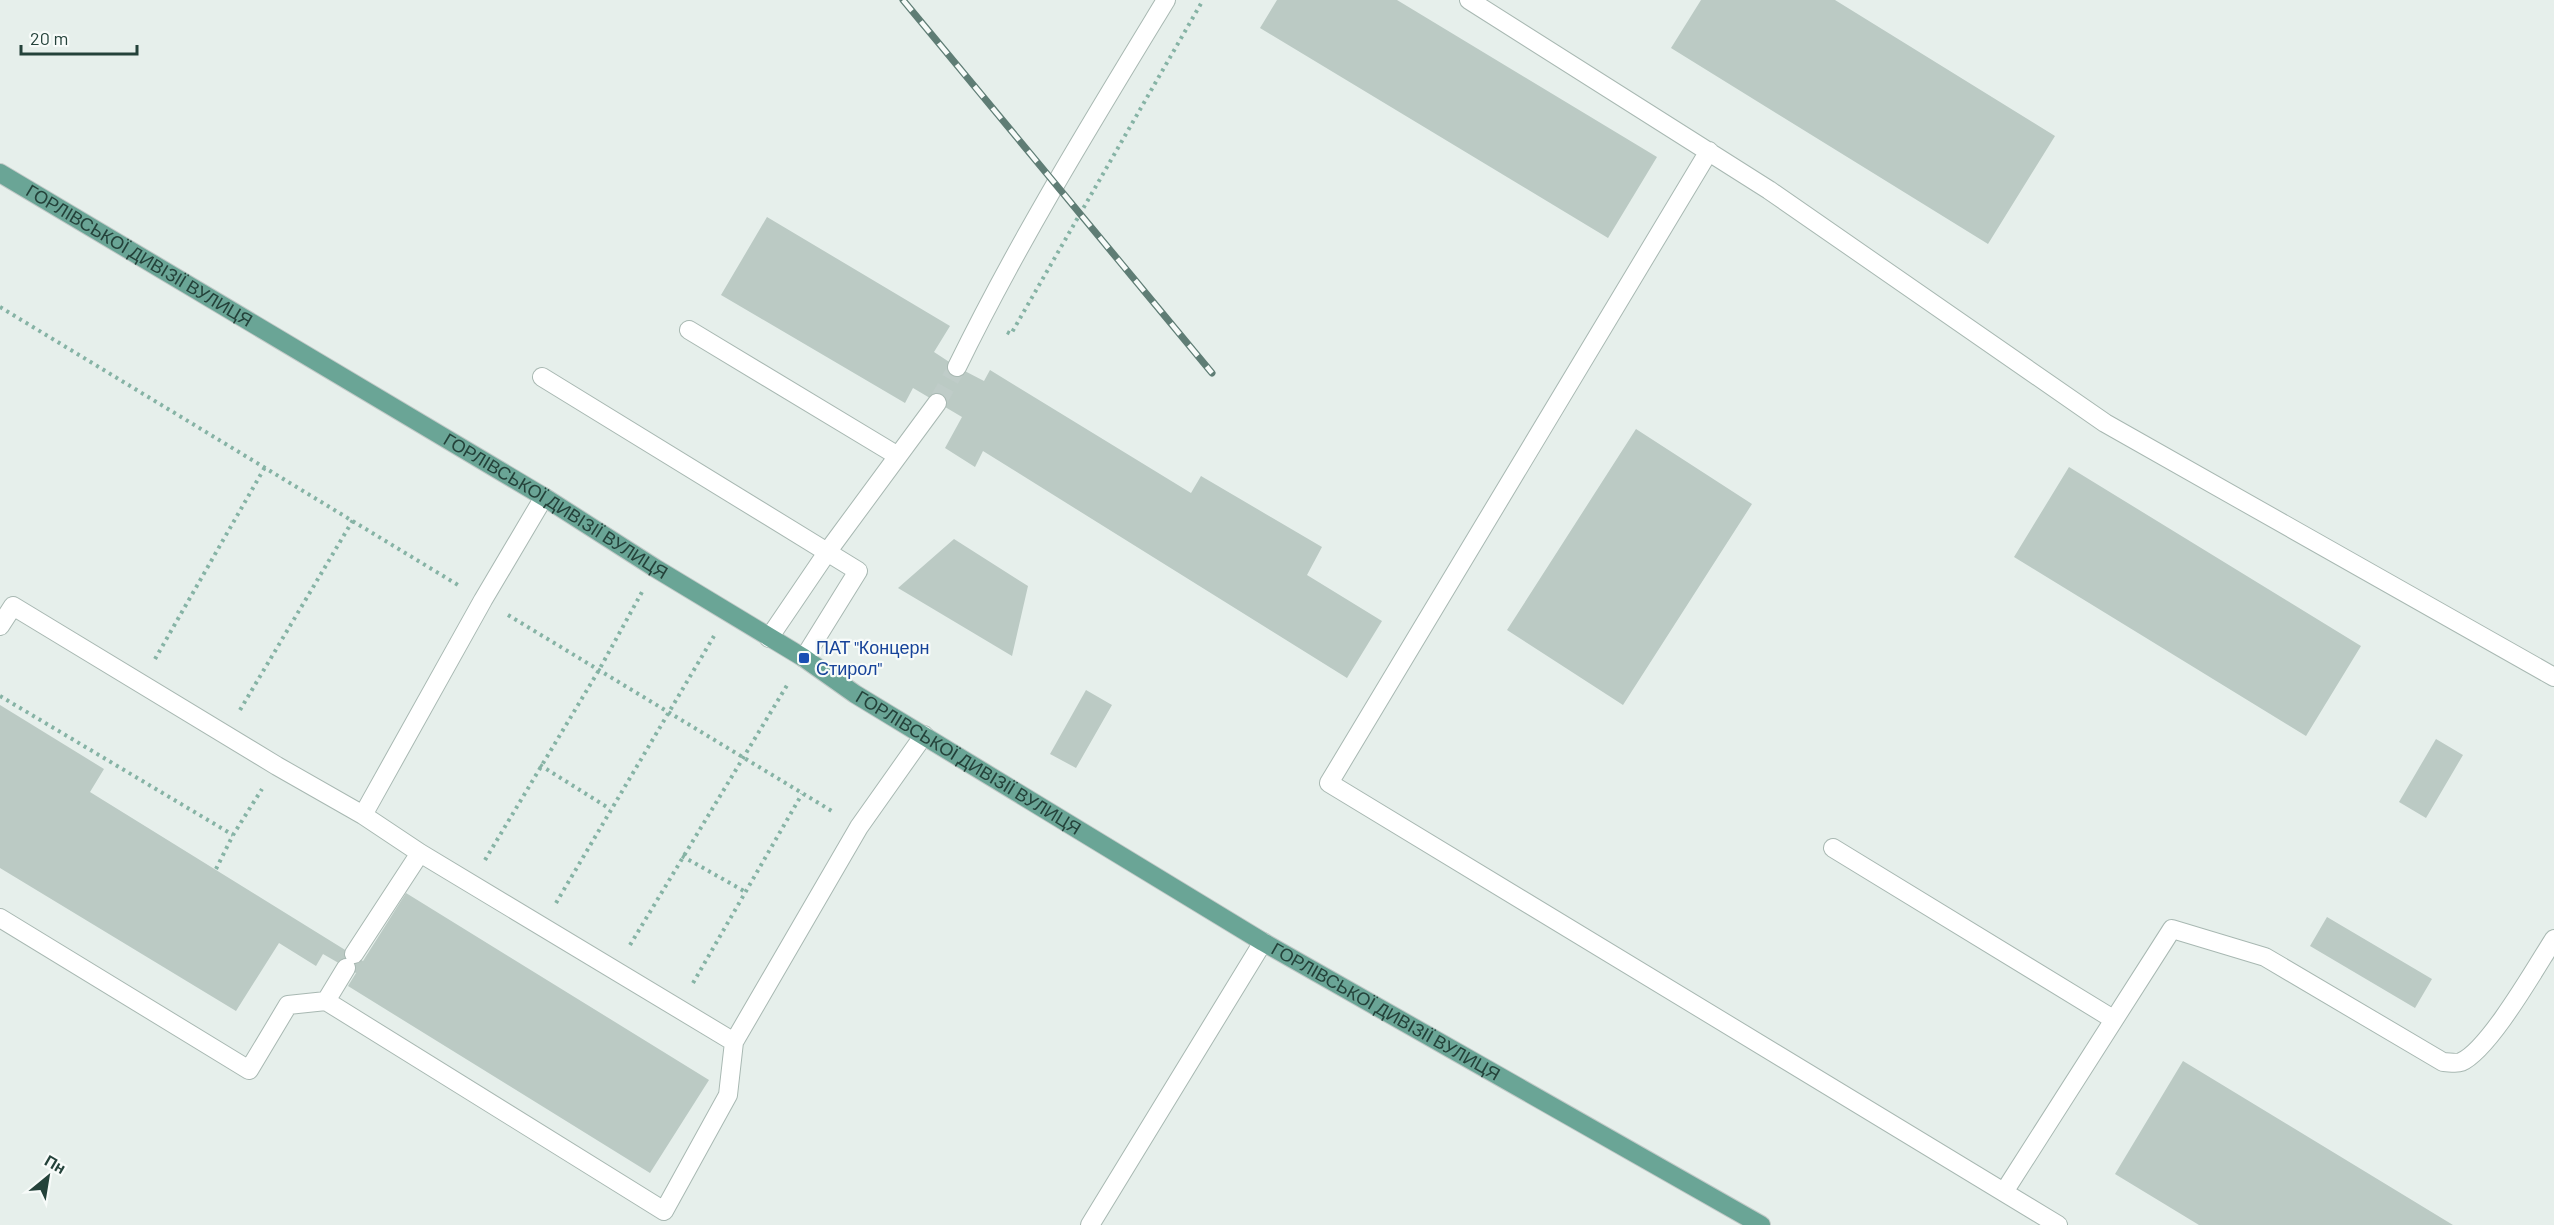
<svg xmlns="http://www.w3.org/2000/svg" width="2554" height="1225" font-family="Barlow,sans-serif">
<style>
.building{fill:#bbcac4}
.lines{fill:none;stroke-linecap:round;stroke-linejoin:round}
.minor-tunnel{stroke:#bfccc8;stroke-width:18;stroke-dasharray:18 9;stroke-linecap:butt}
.minor-casing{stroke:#a8b8b2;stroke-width:20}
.major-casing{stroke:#c2cac8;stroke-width:20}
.path{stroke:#86b3a5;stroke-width:4;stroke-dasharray:3 4.5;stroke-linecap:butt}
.minor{stroke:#fff;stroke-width:18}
.major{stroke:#6aa596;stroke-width:18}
.rail-casing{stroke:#5f7d75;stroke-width:7}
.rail{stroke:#f7fbf9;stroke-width:4.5;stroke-dasharray:14;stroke-linecap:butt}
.transit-dot{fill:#1a4fb4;stroke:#f7fbf9;stroke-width:2}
.labels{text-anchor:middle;stroke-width:4.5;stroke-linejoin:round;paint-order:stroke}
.street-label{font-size:18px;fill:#24423a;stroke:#f7fbf9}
.transit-label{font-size:18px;fill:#164399;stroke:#f7fbf9;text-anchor:start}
</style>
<rect width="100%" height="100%" fill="#e6efeb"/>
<path class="building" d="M 1277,0 L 1397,0 L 1657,157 L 1608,238 L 1260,28 Z
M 1701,0 L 1835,0 L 2055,136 L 1988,244 L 1671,48 Z
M 767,217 L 950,326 L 934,352 L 957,367 L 984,381 L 990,370 L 1191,493 L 1201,476 L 1322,547 L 1307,575 L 1382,621 L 1347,678 L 983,451 L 975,467 L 945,448 L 962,417 L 913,388 L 905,403 L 721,295 Z
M 1636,429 L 1752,504 L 1623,705 L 1507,630 Z
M 2069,467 L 2361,646 L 2306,736 L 2014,557 Z
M 954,539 L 1028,586 L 1012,656 L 898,588 Z
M 1086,690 L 1112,705 L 1076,768 L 1050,754 Z
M 0,705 L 104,769 L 90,792 L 363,961 L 406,893 L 709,1080 L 650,1173 L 348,986 L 356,973 L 323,954 L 316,966 L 279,943 L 236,1011 L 0,868 Z
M 2436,739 L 2463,755 L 2426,818 L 2399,802 Z
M 2327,917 L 2432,979 L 2415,1008 L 2310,946 Z
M 2183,1061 L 2453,1225 L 2199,1225 L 2115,1174 Z"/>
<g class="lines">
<path class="minor-tunnel" d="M 937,403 L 957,367"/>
<defs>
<path id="minor" d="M 1469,0 L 1769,190 L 2105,423 L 2554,677
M 1709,151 L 1329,783 L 2058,1225
M 689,330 L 898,456
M 957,367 C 1019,240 1093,120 1166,0
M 542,377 L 858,571 L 804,658
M 0,626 L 13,606 L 277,766 L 363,815 L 420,853 L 734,1042
M 769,638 L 828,551 L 937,403
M 363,815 L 483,600 L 544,497
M 1833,848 L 2113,1019
M 0,918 L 249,1070 L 288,1005 L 326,1001 L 664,1211 L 728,1095 L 734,1042 L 859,827 L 924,735
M 354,954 L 420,853
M 326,1001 L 346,968
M 2004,1192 L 2172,929 L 2265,957 L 2443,1062 C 2449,1062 2456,1064 2461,1062 C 2489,1050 2536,967 2554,939
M 1090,1225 L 1263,942"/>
<g id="major">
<path id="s1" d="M 0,173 L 544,497 L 655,568 L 804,658 L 855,694 L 1263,942 L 1761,1225"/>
</g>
</defs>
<use href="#minor" class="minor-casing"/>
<use href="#major" class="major-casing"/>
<path class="path" d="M 0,307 L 458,585
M 1007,332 L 1011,334 L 1203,0
M 508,615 L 835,813
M 155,659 L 265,467
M 0,696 L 233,835
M 240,710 L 353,520
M 540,765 L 610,809
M 682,856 L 744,891
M 485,860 L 599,670 L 642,592
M 216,869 L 233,835 L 262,789
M 556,903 L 714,636
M 630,945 L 789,682
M 693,983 L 802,794"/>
<use href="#minor" class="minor"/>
<use href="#major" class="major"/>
<defs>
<path id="rail" d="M 903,0 L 1212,373"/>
</defs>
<use href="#rail" class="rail-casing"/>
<use href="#rail" class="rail"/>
</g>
<rect class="transit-dot" x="798" y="652" width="12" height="12" rx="3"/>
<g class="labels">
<g class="street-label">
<text dy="6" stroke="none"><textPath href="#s1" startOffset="162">ГОРЛІВСЬКОЇ ДИВІЗІЇ ВУЛИЦЯ</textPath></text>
<text dy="6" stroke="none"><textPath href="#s1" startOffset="648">ГОРЛІВСЬКОЇ ДИВІЗІЇ ВУЛИЦЯ</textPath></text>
<text dy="6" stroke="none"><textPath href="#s1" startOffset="1134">ГОРЛІВСЬКОЇ ДИВІЗІЇ ВУЛИЦЯ</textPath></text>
<text dy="6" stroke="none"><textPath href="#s1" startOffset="1620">ГОРЛІВСЬКОЇ ДИВІЗІЇ ВУЛИЦЯ</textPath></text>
</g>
<g class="transit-label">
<text x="816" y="654">ПАТ "Концерн<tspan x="816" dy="21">Стирол"</tspan></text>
</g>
</g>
<g transform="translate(48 1177) rotate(30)" stroke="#f7fbf9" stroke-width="4.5" paint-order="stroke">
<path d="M0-4.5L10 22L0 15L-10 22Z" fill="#24423a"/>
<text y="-9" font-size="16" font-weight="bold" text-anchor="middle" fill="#24423a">Пн</text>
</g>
<path d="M21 45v9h116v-9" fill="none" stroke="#24423a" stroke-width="3"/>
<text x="30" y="45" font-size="18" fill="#24423a" stroke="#f7fbf9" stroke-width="4.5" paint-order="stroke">20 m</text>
</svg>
